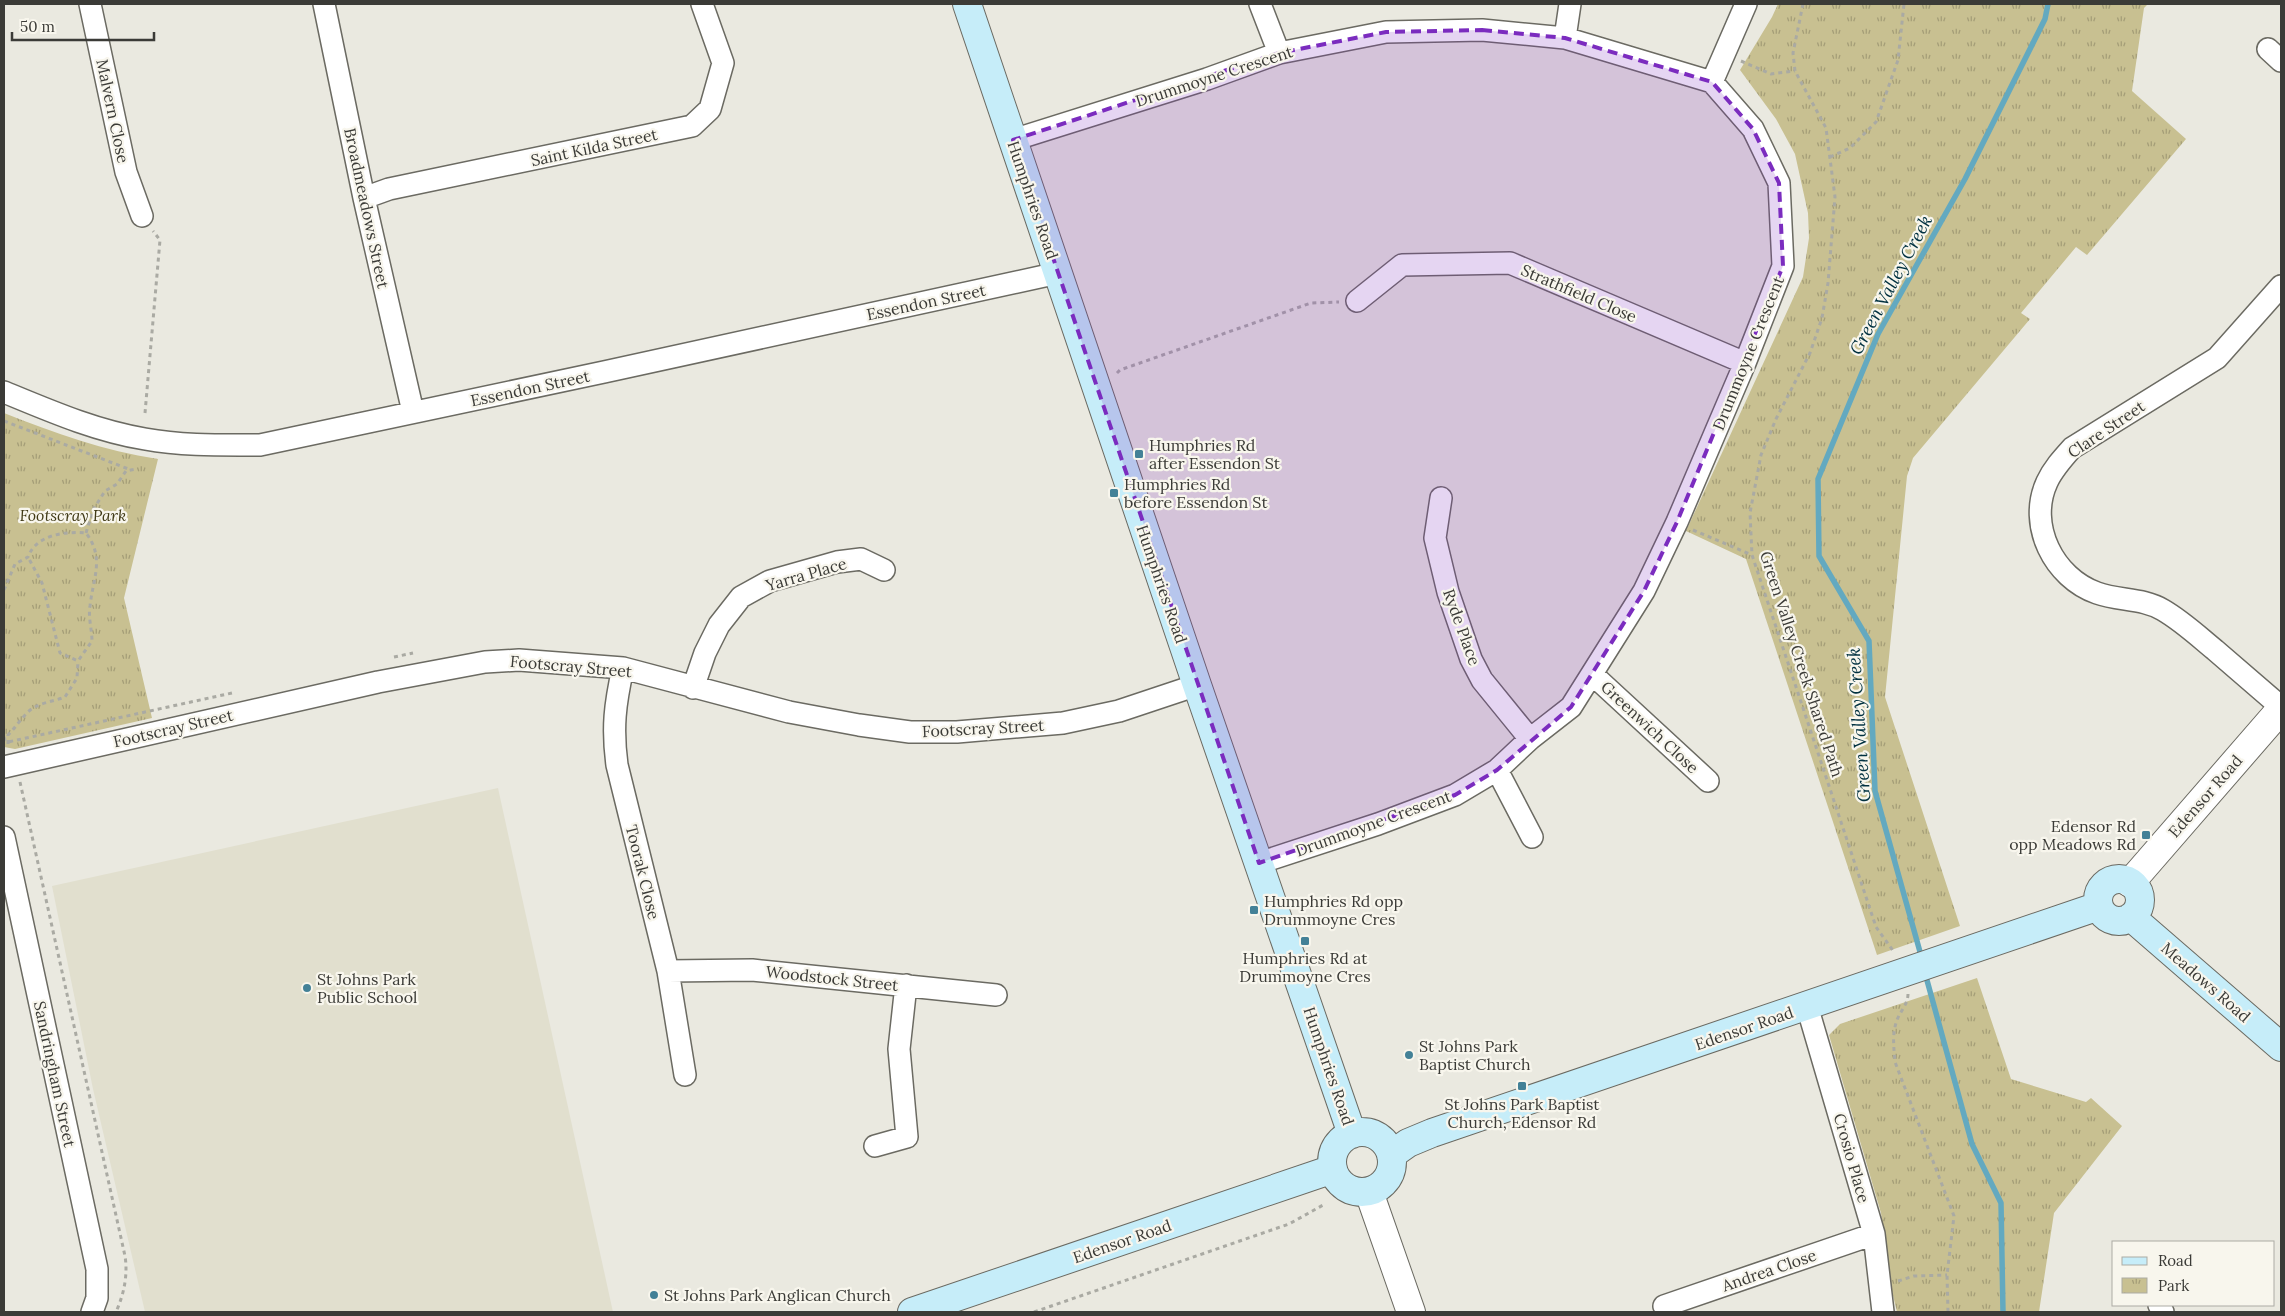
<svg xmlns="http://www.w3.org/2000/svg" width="2285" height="1316" font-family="Lora,serif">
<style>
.built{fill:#e1dfce}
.park{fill:url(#park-tufts)}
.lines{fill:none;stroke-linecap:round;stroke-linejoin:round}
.stream{stroke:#63a9c0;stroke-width:5.5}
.minor-casing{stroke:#6b6a62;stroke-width:24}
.tertiary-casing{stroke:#6b6a62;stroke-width:30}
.secondary-casing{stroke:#6b6a62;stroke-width:30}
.path{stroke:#aaaaa3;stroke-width:3;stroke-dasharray:4 4;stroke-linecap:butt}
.minor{stroke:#fff;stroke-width:21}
.tertiary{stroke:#fff;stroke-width:28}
.secondary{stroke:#c6edf9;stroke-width:28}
.marked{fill:#7b2cbf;fill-opacity:0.2;stroke:#7b2cbf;stroke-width:4;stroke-dasharray:10 6;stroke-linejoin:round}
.poi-dot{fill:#438197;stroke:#f8f6ed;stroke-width:2}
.labels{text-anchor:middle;stroke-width:4.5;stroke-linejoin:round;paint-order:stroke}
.street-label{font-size:16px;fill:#3b3b37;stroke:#f8f6ed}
.poi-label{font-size:16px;fill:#3b3b37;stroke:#f8f6ed;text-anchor:start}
.park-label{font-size:16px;font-style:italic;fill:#403a16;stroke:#f8f6ed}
.water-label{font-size:18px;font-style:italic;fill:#013140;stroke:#f8f6ed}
</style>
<defs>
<pattern id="park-tufts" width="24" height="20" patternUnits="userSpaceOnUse" patternTransform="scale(1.25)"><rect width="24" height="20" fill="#c8c091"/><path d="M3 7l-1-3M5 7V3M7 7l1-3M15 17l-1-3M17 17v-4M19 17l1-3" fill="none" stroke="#a49d77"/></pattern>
</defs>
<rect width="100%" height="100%" fill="#eae9e0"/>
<path class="built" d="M 498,788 L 613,1312 L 145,1312 L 93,1089 L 52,886 Z"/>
<path class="park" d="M 1778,4 L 2148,4 L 2144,8 L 2132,91 L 2186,139 L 2087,255 L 2076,247 L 2021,313 L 2030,319 L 1913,458 L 1907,476 L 1885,697 L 1960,926 L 1877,955 L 1746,559 L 1686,531 L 1803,277 L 1809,238 L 1808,213 L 1795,154 L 1776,119 L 1740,70 L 1772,17 Z
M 4,413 C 55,433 104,451 158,459 L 124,598 L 152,718 L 15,749 L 4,747 Z
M 1977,978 L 2011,1079 L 2086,1102 L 2091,1098 L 2122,1126 L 2054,1213 L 2039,1312 L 1897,1312 L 1890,1283 L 1881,1213 L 1829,1035 L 1840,1024 Z"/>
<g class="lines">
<path class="stream" d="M 1922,959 L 1875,791 L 1869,641 L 1819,556 L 1818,479 L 1878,334 L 1965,179 L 2045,19 L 2048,4
M 1925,973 L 1972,1144 L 2001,1203 L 2003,1312"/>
<defs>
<path id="minor" d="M 90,4 L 126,172 L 142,216
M 324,4 L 364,198 L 413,412
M 1260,4 L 1279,53
M 1565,38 L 1570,4
M 2268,49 L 2281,61
M 1712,82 L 1746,4
M 1013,140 L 1207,79 L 1279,53 L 1386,32 L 1482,30 L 1565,38 L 1712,82 L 1753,129 L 1779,183 L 1783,266 L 1745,363 L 1677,522 L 1644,591 L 1571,707 L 1530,739 L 1497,770 L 1455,795 L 1378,824 L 1259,863
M 364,198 L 389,189 L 692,126 L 710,109 L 723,63 L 702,4
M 2281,286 L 2217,358 L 2072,448 C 2062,459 2053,469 2047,482 C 2027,525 2054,578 2097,593 C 2119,601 2143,598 2163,610 C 2182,621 2198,636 2215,650 C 2237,669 2259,688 2281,707
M 1357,301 L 1402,265 L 1510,263 L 1745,363
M 4,392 C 50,411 96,431 145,439 C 183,446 222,445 260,445 L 604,372 L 1058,273
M 1441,498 L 1435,538 L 1448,592 L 1471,659 L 1482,680 L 1530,739
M 623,668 C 615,704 612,728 617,765 L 668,971 L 685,1075
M 1592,674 L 1708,781
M 693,688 L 705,653 L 719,625 L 741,597 L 770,581 L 837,562 L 861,559 L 884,570
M 4,767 L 378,682 L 485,662 L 519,660 L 623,668 L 789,712 L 859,725 L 910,732 L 957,732 L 1063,723 L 1119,711 L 1197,685
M 1497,770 L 1532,837
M 4,837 L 97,1269 L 97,1298 L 92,1312
M 668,971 L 752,970 L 996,995
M 1807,1006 L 1874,1234 L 1883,1312
M 875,1146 L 907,1137 L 899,1049 L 906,985
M 2159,1305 L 2163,1312
M 1664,1306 L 1874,1234"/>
<path id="tertiary" d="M 2130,883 L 2281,709
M 1369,1192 L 1411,1312"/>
<path id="secondary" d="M 967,4 L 1197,685 L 1352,1134
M2098 900a21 21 0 1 1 42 0a21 21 0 1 1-42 0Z
M 2131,917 L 2281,1047
M1332 1162a30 30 0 1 1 60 0a30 30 0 1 1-60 0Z
M 1391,1155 L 1408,1143 L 1432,1133 L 2099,906
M 912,1312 L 1333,1169"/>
</defs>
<use href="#minor" class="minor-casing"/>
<use href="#tertiary" class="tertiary-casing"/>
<use href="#secondary" class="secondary-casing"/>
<path class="path" d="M 1803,4 L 1793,53 L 1795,71 L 1826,128 L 1835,197 L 1828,283 L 1822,318 L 1810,353 L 1776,419 L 1761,455 L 1750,513 L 1752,555 L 1876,927 L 1894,952
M 1741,61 L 1771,74 L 1795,71
M 1830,157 L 1850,148 L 1876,122 L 1898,60 L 1904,4
M 1117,373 L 1120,370 L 1311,303 L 1339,302
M 145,413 L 160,240 L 153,231
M 4,421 L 131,470
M 1693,530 L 1752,555
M 86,533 L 93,510 L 105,491 L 117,484 L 126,471 L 136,469
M 4,590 L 15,564 L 28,557 C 36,535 64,531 86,533 C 105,558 93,578 90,606 C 88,617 92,630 92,641 L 78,661 L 60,653 L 42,583 L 28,557
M 394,657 L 413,653
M 4,737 L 5,740 L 8,742 L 232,693
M 8,744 L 8,735 C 15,728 20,720 27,713 C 36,703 52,702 65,697 L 77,678 L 78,661
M 20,782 L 125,1256 C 128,1275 124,1294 116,1312
M 1908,994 C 1908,1005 1899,1012 1896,1023 C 1892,1036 1894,1048 1895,1062 L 1954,1216 L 1947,1275 L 1948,1312
M 1898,1281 L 1914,1276 L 1947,1275
M 1034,1312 L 1289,1224 L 1325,1204"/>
<use href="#minor" class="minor"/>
<use href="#tertiary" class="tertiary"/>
<use href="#secondary" class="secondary"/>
</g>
<path class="marked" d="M 1482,30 L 1565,38 L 1712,82 L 1753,129 L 1779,183 L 1783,266 L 1677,522 L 1644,591 L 1571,707 L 1497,770 L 1455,795 L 1259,863 L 1013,140 L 1279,53 L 1386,32 Z"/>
<g class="poi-dot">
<rect x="1134" y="449" width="10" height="10" rx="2.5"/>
<rect x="1109" y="488" width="10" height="10" rx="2.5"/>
<rect x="2141" y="830" width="10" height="10" rx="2.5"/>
<rect x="1249" y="905" width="10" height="10" rx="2.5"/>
<rect x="1300" y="936" width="10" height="10" rx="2.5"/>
<circle cx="307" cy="988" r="5"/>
<circle cx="1409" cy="1055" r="5"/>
<rect x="1517" y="1081" width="10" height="10" rx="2.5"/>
<circle cx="654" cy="1295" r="5"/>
</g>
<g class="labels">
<g class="street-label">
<text transform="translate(1214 76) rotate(-18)" y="6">Drummoyne Crescent</text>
<text transform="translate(113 111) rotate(78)" y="6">Malvern Close</text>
<text transform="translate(594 147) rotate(-12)" y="6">Saint Kilda Street</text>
<text transform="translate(1033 200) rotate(71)" y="6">Humphries Road</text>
<text transform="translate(367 208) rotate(78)" y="6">Broadmeadows Street</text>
<text transform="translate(1579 293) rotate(23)" y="6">Strathfield Close</text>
<text transform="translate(926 302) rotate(-12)" y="6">Essendon Street</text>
<text transform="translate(1748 353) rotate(-68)" y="6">Drummoyne Crescent</text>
<text transform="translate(530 388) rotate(-12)" y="6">Essendon Street</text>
<text transform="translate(2106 429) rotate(-34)" y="6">Clare Street</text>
<text transform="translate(806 574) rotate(-16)" y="6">Yarra Place</text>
<text transform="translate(1162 584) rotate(71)" y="6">Humphries Road</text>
<text transform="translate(1462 627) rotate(70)" y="6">Ryde Place</text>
<text transform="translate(1802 664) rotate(72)" y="6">Green Valley Creek Shared Path</text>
<text transform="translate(571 666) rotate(5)" y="6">Footscray Street</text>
<text transform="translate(1650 727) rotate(43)" y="6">Greenwich Close</text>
<text transform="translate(173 728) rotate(-13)" y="6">Footscray Street</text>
<text transform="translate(983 728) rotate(-3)" y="6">Footscray Street</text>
<text transform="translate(2205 796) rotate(-49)" y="6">Edensor Road</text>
<text transform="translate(1373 823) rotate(-20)" y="6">Drummoyne Crescent</text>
<text transform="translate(643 872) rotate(76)" y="6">Toorak Close</text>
<text transform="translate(832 978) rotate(6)" y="6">Woodstock Street</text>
<text transform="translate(2206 982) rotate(41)" y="6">Meadows Road</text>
<text transform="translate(1744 1028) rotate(-19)" y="6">Edensor Road</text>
<text transform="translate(1329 1066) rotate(71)" y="6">Humphries Road</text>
<text transform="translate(55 1074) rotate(78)" y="6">Sandringham Street</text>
<text transform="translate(1852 1158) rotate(74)" y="6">Crosio Place</text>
<text transform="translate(1122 1241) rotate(-19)" y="6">Edensor Road</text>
<text transform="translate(1769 1270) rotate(-19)" y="6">Andrea Close</text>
</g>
<g class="poi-label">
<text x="1149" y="451">Humphries Rd<tspan x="1149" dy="18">after Essendon St</tspan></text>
<text x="1124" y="490">Humphries Rd<tspan x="1124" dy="18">before Essendon St</tspan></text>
<text x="2136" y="832" text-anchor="end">Edensor Rd<tspan x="2136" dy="18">opp Meadows Rd</tspan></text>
<text x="1264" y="907">Humphries Rd opp<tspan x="1264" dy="18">Drummoyne Cres</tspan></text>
<text x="1305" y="964" text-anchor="middle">Humphries Rd at<tspan x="1305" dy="18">Drummoyne Cres</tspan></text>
<text x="317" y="985">St Johns Park<tspan x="317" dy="18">Public School</tspan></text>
<text x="1419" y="1052">St Johns Park<tspan x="1419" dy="18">Baptist Church</tspan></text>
<text x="1522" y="1110" text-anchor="middle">St Johns Park Baptist<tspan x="1522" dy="18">Church, Edensor Rd</tspan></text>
<text x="664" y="1301">St Johns Park Anglican Church</text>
</g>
<g class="park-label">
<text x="73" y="521">Footscray Park</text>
</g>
<g class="water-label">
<text transform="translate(1891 285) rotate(-62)" y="6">Green Valley Creek</text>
<text transform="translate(1859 725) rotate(-94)" y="6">Green Valley Creek</text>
</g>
</g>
<rect width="2285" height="1316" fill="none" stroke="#3b3b37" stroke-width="10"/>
<rect x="2112" y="1241" width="162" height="65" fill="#f8f6ed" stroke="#acaba4"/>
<rect x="2122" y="1257" width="25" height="8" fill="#c6edf9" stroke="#acaba4"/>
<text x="2158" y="1266" font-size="15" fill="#3b3b37">Road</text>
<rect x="2122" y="1278" width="25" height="15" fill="url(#park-tufts)" stroke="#acaba4"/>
<text x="2158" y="1291" font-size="15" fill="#3b3b37">Park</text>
<path d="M12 32v8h142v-8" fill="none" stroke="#3b3b37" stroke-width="2.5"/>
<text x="20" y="32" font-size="15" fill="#3b3b37" stroke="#f8f6ed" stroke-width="4" paint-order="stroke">50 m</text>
</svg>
